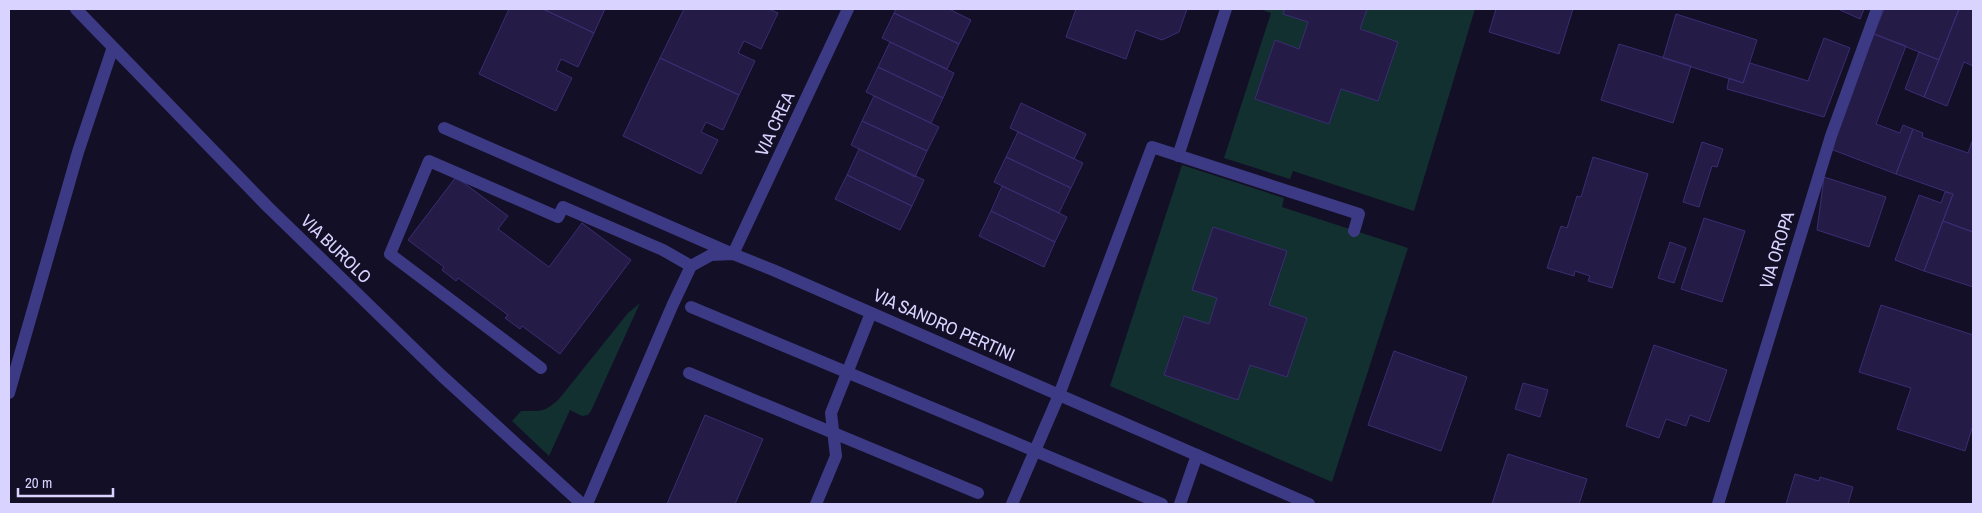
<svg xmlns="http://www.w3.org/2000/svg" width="1982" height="513" font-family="'Archivo Narrow',sans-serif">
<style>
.green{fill:#12302f;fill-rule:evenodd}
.building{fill:#241b47;stroke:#3b2d73}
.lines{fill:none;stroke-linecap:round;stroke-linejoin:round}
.service{stroke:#3d3a85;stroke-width:12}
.pedestrian{stroke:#3d3a85;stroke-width:12}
.minor{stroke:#3d3a85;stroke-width:12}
.labels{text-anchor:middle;stroke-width:5;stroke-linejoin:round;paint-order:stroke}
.street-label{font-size:18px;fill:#d9d4ff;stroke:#130f26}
</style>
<rect width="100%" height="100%" fill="#130f26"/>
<path class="green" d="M 1260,9 L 1285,9 L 1284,14 L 1308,22 L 1299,49 L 1275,40 L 1255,99 L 1329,124 L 1341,89 L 1378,101 L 1397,43 L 1360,29 L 1367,9 L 1475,9 L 1414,211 L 1293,171 L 1290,179 L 1224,158 L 1271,13 Z
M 1182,165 L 1284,198 L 1282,207 L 1408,248 L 1332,482 L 1110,386 ZM 1213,227 L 1287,251 L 1269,305 L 1307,318 L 1287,377 L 1250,365 L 1238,400 L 1164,375 L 1183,316 L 1209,324 L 1217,298 Z
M 640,303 L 591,411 L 588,415 L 582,416 L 570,410 L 549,456 L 512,421 L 521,411 C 540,411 544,413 559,399 L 628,313 Z"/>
<path class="building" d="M 509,9 L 543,9 L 594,33 L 578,67 L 561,59 L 556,70 L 572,78 L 556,111 L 479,74 Z
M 543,9 L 605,9 L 594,33 Z
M 684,9 L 769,9 L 778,13 L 761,49 L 744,41 L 738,53 L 755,61 L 739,95 L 660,58 Z
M 896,9 L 949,9 L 971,20 L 959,44 L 894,13 Z
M 1076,9 L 1187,9 L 1179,32 L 1162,40 L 1136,30 L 1126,59 L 1066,37 Z
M 1285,9 L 1367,9 L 1360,29 L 1398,42 L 1378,101 L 1341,89 L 1329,124 L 1255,99 L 1275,40 L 1299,49 L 1308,22 L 1283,14 Z
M 1496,9 L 1573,9 L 1559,54 L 1489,32 Z
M 1838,9 L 1864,9 L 1860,19 Z
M 1884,9 L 1959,9 L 1939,60 L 1874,34 Z
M 1959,9 L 1973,9 L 1973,66 L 1964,62 L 1947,106 L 1924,97 Z
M 894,13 L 959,44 L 947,69 L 882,38 Z
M 1676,14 L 1757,40 L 1743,83 L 1663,58 Z
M 1874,34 L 1906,46 L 1876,124 L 1900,133 L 1903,125 L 1913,129 L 1896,174 L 1828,148 Z
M 1824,38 L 1850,48 L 1824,117 L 1727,89 L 1729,78 L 1743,83 L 1750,63 L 1808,81 Z
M 890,42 L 954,73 L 943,98 L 878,67 Z
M 1619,44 L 1691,66 L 1673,123 L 1601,100 Z
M 1919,52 L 1939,60 L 1924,97 L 1905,89 Z
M 660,58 L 739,95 L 723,130 L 706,122 L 701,132 L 718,140 L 701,174 L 623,136 Z
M 878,67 L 943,98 L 931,123 L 866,92 Z
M 874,96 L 939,127 L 927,151 L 862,121 Z
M 1021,103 L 1086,134 L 1074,159 L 1010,128 Z
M 862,121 L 927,151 L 915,177 L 851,145 Z
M 1913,129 L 1923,133 L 1922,137 L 1968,153 L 1973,139 L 1973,232 L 1943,221 L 1953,194 L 1896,174 Z
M 1018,132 L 1083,163 L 1071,188 L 1006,157 Z
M 1702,142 L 1723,149 L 1717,167 L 1712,166 L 1699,207 L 1683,202 Z
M 859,149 L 924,180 L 912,206 L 847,175 Z
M 1006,157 L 1071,188 L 1059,213 L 994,182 Z
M 1593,157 L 1648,174 L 1612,288 L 1588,281 L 1590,276 L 1575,271 L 1574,276 L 1547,268 L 1561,226 L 1567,228 L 1577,196 L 1581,197 Z
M 847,175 L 912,206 L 900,230 L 835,199 Z
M 456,177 L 508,216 L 498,229 L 549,267 L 582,223 L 631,260 L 560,354 L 522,326 L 520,329 L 505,318 L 508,315 L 458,278 L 456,281 L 442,270 L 444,267 L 408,240 Z
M 1824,177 L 1886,197 L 1869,247 L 1817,230 Z
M 1002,186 L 1067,217 L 1055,242 L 991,211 Z
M 1945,192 L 1953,194 L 1924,271 L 1895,260 L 1919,195 L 1941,203 Z
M 991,211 L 1055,242 L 1044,267 L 979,236 Z
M 1704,218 L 1745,231 L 1722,302 L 1681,289 Z
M 1943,221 L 1973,232 L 1973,287 L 1924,271 Z
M 1213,227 L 1287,251 L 1269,305 L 1307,318 L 1287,377 L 1250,365 L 1238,400 L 1164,375 L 1184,316 L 1209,324 L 1217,298 L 1192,290 Z
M 1670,242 L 1686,248 L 1674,283 L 1658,278 Z
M 1881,305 L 1973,335 L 1973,425 L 1965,451 L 1897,429 L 1911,388 L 1859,372 Z
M 1654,345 L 1727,370 L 1709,422 L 1690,415 L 1686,426 L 1666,419 L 1659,438 L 1626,426 Z
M 1394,351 L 1467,377 L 1441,451 L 1368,425 Z
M 1523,383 L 1548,390 L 1540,417 L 1515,409 Z
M 705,415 L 763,439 L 735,504 L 667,504 Z
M 1508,454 L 1587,479 L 1579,504 L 1492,504 Z
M 1795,474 L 1819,481 L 1820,477 L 1853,487 L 1848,504 L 1786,504 Z"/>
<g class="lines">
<path class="service" d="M 1178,156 L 1226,9
M 691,307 L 1162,504
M 541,368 L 390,254 L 429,161 L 558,217 L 563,207 L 663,250 L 691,266
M 689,373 L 978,493
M 816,504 L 836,456 L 831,413 L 871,313
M 1012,504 L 1059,395 L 1152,147 L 1359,214 L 1354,231
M 1180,504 L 1197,455"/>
<path class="pedestrian" d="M 444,128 L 733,254"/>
<path class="minor" d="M 76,9 L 267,206 L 441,375 L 582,504
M 733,254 L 848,9
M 9,393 L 78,152 L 113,47
M 587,504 L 673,304 L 691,266 L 711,255 L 733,254 L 773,270 L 1309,504
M 1718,504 L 1831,136 L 1877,9"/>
</g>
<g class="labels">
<g class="street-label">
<text transform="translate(775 124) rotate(-65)" y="6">VIA CREA</text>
<text transform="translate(336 249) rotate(44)" y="6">VIA BUROLO</text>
<text transform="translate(1777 250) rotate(-73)" y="6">VIA OROPA</text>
<text transform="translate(944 325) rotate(24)" y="6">VIA SANDRO PERTINI</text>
</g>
</g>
<rect width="1982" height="513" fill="none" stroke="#d9d4ff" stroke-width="20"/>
<path d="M18 488v8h95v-8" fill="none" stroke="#d9d4ff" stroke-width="2.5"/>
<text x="25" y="488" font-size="15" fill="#d9d4ff" stroke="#130f26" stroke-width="4" paint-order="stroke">20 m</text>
</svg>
